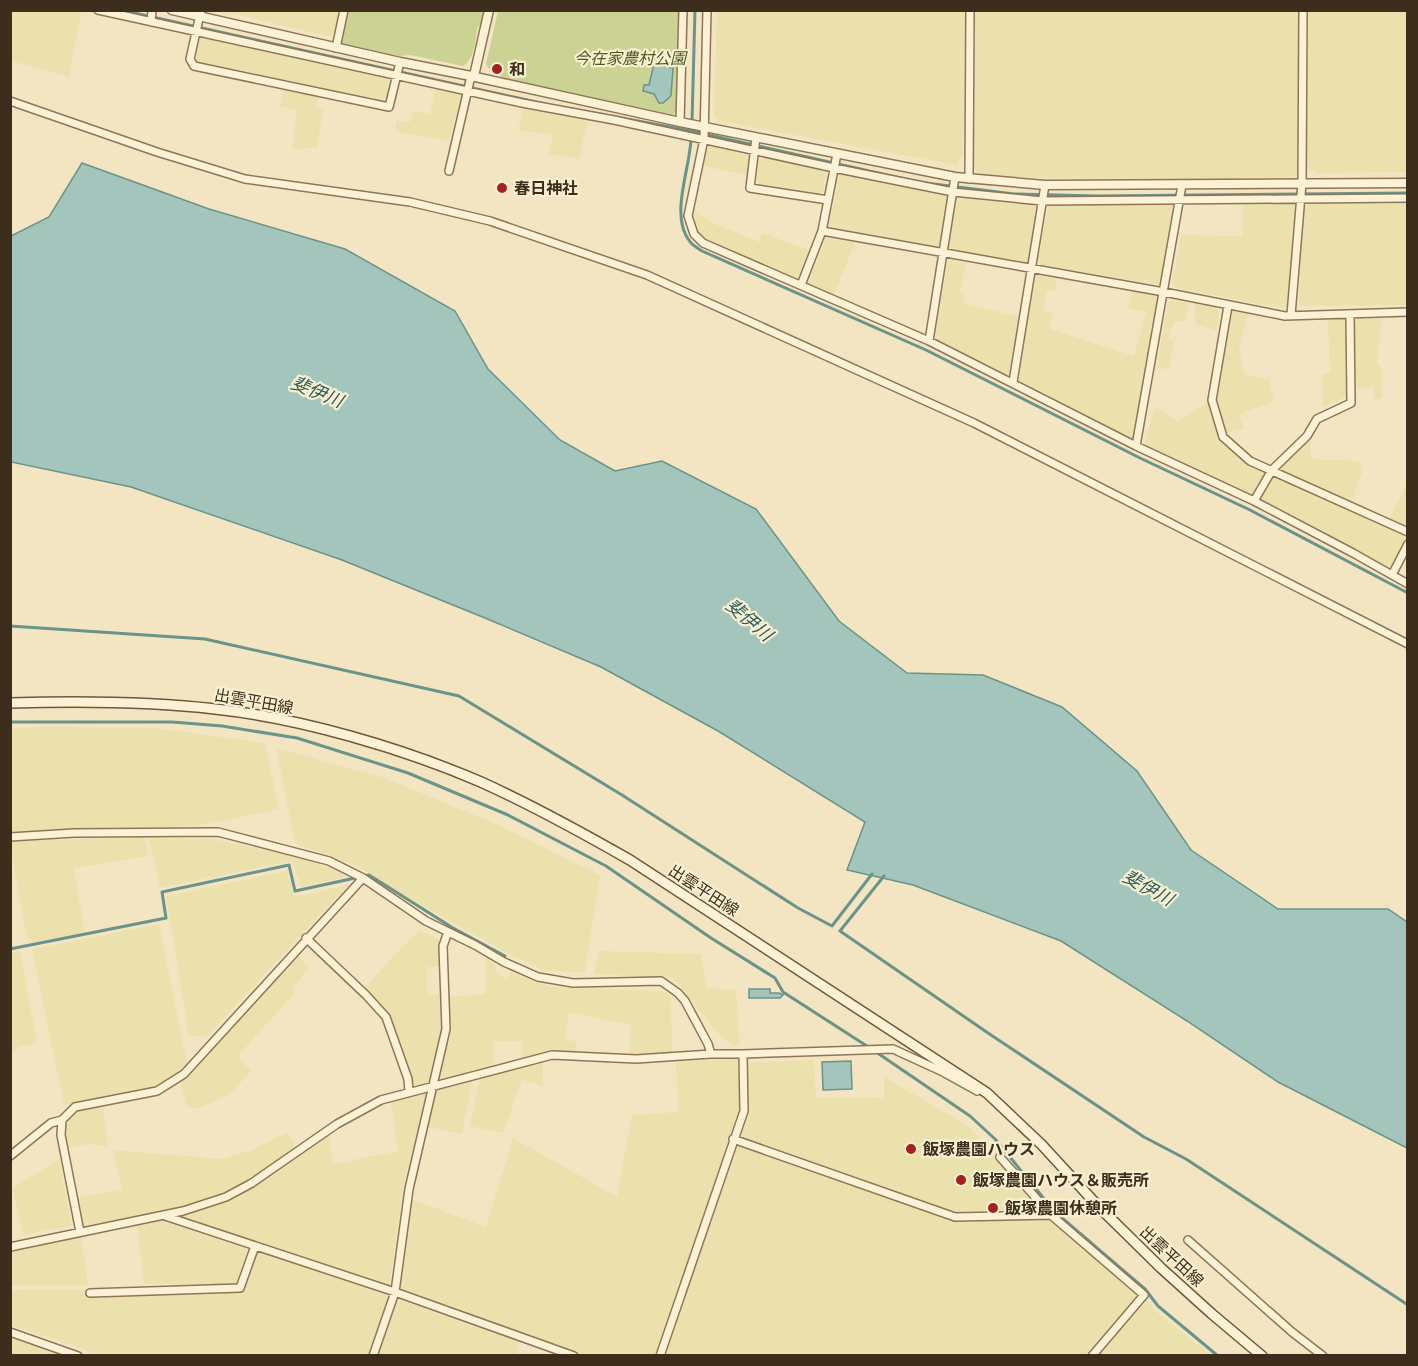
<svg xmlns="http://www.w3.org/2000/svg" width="1418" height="1366" font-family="'Noto Serif','Noto Sans JP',serif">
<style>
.farmland{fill:#eae1ad}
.green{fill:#cad393}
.water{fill:#a4c5bc;stroke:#69948b;stroke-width:1.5}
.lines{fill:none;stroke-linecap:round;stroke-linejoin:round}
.stream{stroke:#69948b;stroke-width:3}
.minor-casing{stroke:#8f7556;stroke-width:10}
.tertiary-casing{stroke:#8f7556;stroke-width:11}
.secondary-casing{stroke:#715639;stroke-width:12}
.minor{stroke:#fdf2d5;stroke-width:7}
.tertiary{stroke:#fdf2d5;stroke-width:8}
.secondary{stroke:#fdf2d5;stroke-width:9}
.poi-dot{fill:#a5201f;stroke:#f9efd1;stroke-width:2}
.labels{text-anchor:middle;stroke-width:4.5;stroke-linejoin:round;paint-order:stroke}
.park-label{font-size:16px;font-style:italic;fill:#4c5c20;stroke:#f9efd1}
.poi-label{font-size:16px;font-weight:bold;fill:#3d2d1c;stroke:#f9efd1;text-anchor:start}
.street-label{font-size:16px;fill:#3d2d1c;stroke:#f9efd1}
.water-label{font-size:18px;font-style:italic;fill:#295e5c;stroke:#f9efd1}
</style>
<rect width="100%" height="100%" fill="#f3e5c1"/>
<path class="farmland" d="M 73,11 L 81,12 L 69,77 L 11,61 L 11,11 Z
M 222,11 L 339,11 L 335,31 L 331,37 Z
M 717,11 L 965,11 L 963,155 L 956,165 L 719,121 L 715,117 L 714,112 Z
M 975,11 L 1299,11 L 1297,173 L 1294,177 L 1182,180 L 1044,178 L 978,174 L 974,166 Z
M 1308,11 L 1407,11 L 1407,172 L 1317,173 L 1307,168 Z
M 203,36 L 388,76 L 391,79 L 387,97 L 383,100 L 198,62 L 195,60 L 200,38 Z
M 436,86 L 459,92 L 462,94 L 449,140 L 396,132 L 396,121 L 410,122 L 413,111 L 430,114 Z
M 283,91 L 318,95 L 316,108 L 323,109 L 317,148 L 292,149 L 297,110 L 280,106 Z
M 524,107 L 588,120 L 579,159 L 549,154 L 553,136 L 518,130 Z
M 710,146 L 748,155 L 750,158 L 748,175 L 703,166 L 705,152 Z
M 763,158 L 826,171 L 823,192 L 819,194 L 760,185 L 757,181 L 759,159 Z
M 840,174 L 945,193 L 948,195 L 940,245 L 937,248 L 828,229 Z
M 956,197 L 1034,204 L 1038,208 L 1029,262 L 1025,264 L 952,251 L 948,246 Z
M 1172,202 L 1175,205 L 1161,285 L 1041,265 L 1038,261 L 1048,209 L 1052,204 Z
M 1243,202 L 1293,202 L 1295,205 L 1287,306 L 1282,308 L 1176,288 L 1172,283 L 1181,235 L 1242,236 Z
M 1310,203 L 1407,203 L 1407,305 L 1298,306 L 1304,207 Z
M 694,209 L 712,223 L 760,242 L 762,233 L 809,250 L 798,276 L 795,278 L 705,238 L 699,232 Z
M 825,238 L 855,242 L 834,295 L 808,284 L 808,281 L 822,249 Z
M 948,259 L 966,263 L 960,292 L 965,294 L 964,304 L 1018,316 L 1009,373 L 1005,374 L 935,339 Z
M 1037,275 L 1057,279 L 1055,291 L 1047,290 L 1043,310 L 1052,314 L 1050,329 L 1134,356 L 1146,312 L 1128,308 L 1132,291 L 1157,295 L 1159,298 L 1134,437 L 1131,439 L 1019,380 L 1035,277 Z
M 1172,300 L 1189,304 L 1185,322 L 1174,321 L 1168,339 L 1174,341 L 1169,369 L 1157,368 L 1168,303 Z
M 1195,303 L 1216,307 L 1220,311 L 1216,330 L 1195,324 Z
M 1234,311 L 1248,314 L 1239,349 L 1245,375 L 1269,379 L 1274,401 L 1239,414 L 1244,429 L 1227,433 L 1215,400 L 1232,312 Z
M 1357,318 L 1382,318 L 1377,362 L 1381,367 L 1382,398 L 1374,400 L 1373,387 L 1354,388 L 1355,322 Z
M 1328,320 L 1342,320 L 1345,323 L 1346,397 L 1323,407 L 1322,374 L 1330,372 Z
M 1208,403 L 1219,439 L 1249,465 L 1261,469 L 1265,473 L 1255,494 L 1249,494 L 1144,446 L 1155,407 L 1178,421 Z
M 1310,437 L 1311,459 L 1356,461 L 1361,463 L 1362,472 L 1352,501 L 1278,469 Z
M 1273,474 L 1407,535 L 1407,538 L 1392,569 L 1259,500 Z
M 1407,483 L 1407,528 L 1389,520 Z
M 48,727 L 156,728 L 265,743 L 279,809 L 197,826 L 11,832 L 10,728 Z
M 276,748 L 385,778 L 501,826 L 600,875 L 585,972 L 545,971 L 507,953 L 412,900 L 359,867 L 295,843 Z
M 144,837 L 148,856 L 74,868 L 85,933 L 34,942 L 27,938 L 11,851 L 11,842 Z
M 149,838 L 212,839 L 290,855 L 339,871 L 345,877 L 301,887 L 292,861 L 160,888 Z
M 287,871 L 294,897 L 348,885 L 208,1035 L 189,1037 L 166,896 Z
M 159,924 L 187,1063 L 176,1073 L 154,1086 L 64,1105 L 32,949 Z
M 419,930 L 439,940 L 439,967 L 427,967 L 427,995 L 439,994 L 442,1029 L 428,1082 L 411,1086 L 387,1013 L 363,989 Z
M 20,951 L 37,1043 L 19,1047 L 11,1054 L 11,953 Z
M 599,951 L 701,954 L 706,988 L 736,990 L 740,1045 L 734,1047 L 717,1032 L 673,978 L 594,974 Z
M 297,954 L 309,968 L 294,986 L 294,993 L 238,1056 L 251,1071 L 230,1094 L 201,1108 L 186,1107 L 181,1082 Z
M 486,957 L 495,963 L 496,973 L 507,980 L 511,972 L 549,987 L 659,991 L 671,995 L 672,1054 L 629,1055 L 631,1025 L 569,1012 L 565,1040 L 576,1041 L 577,1053 L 549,1051 L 522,1059 L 522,1041 L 493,1041 L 494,1064 L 438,1080 L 452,1030 L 449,997 L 485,994 Z
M 740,1058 L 741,1110 L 656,1355 L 587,1355 L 398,1290 L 411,1199 L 486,1227 L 513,1138 L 617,1197 L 632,1115 L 678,1112 L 676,1062 Z
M 814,1060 L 816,1097 L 884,1098 L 884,1077 L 968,1126 L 1048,1213 L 955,1217 L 888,1193 L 887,1188 L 738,1138 L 748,1112 L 746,1063 Z
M 543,1062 L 543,1086 L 522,1080 L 503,1133 L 470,1126 L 480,1078 Z
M 473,1078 L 462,1134 L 428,1127 L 436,1088 Z
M 421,1091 L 427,1093 L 403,1187 L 389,1288 L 180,1218 L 180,1216 L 238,1196 L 271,1177 L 329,1135 L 333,1164 L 398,1151 L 391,1103 Z
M 103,1107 L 108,1146 L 88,1144 L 67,1148 L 64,1125 L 74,1112 Z
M 287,1132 L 295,1147 L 255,1177 L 223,1194 L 181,1207 L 82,1228 L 78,1198 L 122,1189 L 113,1150 L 222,1159 L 252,1150 Z
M 735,1145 L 956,1219 L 1049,1219 L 1138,1296 L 1087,1355 L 663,1356 Z
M 59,1159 L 72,1226 L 23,1235 L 13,1188 Z
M 158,1220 L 247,1249 L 236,1284 L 144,1284 L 137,1225 Z
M 81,1235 L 88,1285 L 11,1286 L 10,1250 Z
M 258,1251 L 389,1296 L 369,1355 L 101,1355 L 11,1325 L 11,1290 L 86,1289 L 88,1297 L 243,1293 Z
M 1148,1300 L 1153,1309 L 1211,1355 L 1099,1355 Z
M 396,1301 L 402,1301 L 518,1341 L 518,1355 L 377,1355 Z
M 10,1337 L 11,1337 L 66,1355 L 11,1355 Z"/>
<path class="green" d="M 347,11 L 484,11 L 481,26 L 478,26 C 475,39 475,59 463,66 L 410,55 L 399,56 L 340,43 Z
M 498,11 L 680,11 L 677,110 L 673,115 L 506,79 C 498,74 490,73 486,64 Z"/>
<path class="water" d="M 654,64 L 673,68 L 671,96 L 663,103 L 659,103 L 654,94 L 643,91 L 644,85 L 649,85 Z
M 82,163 L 209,209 L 345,249 L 455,311 L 488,369 L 560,440 L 615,471 L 662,461 L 756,509 L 839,621 L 907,673 L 983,675 L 1062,707 L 1137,771 L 1191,850 L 1278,909 L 1388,909 L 1407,922 L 1407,1148 L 1278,1082 L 1187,1021 L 1061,941 L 913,885 L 847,870 L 865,822 L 718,731 L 601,667 L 485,618 L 342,560 L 131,487 L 11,462 L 11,236 L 49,217 Z
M 749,989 L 770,989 L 770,993 L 779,993 L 783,995 L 780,998 L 749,998 Z
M 851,1061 L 852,1089 L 823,1090 L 822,1062 Z"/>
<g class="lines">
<path class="stream" d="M 121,10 L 536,102
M 616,117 L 692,131 L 909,180
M 692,122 L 695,10
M 691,137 C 691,168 668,217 691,243 C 694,246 699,249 702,251 L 926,350 L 1140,458 L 1248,509 L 1408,593
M 918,182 L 1014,194 L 1099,196 L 1408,193
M 10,626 L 205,639 L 459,696 L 622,795 L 798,908 L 832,926 L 872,874
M 10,722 L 172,722 L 222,726 L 297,738 L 408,773 L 508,815 L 606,866 L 711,938 L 775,978 L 783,992 L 870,1048
M 884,876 L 840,931 L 988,1033 L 1144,1137 L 1186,1159 L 1408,1305
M 10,949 L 166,918 L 162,892 L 289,865 L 295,891 L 369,875 L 453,928 L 505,956
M 876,1052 L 970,1116 L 995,1139 L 1055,1212 L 1145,1289 L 1158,1306 L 1218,1356"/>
<defs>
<path id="minor" d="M 98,10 L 522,103 L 614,120 L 834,168 L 953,192 L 1042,201 L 1408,198
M 201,10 L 190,59 L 194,66 L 389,107 L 400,62
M 707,10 L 704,139 L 688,216 L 694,234 L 703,243 L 929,341 L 1136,446 L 1254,501 L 1353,553 L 1408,584
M 151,22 L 152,10
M 336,48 L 344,10
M 10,101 L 157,152 L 245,179 L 410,202 L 490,221 L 647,275 L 974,423 L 1408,644
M 680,122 L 683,10
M 756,138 L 750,188 L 828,200
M 449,171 L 471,76
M 969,179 L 970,10
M 822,231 L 1164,292 L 1285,316 L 1408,312
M 801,285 L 822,231 L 837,154
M 1228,306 L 1212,400 L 1223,437 L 1250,461 L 1408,532
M 1291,315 L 1302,183 L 1303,10
M 929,341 L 955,177
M 1013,382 L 1045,185
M 1136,446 L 1182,185
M 1254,501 L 1272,470 L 1307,436 L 1317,419 L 1351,403 L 1350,314
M 1392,575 L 1408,544
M 10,837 L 74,833 L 218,832 L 329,861 L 363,878 L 426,921 L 475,945 L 504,962 L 538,977 L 573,983 L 661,981 L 678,993 L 685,1001 L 708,1044 L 711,1054
M 306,938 L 366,995 L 386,1017 L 408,1079 L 409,1091
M 62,1120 L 61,1135 L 80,1232
M 733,1139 L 955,1217 L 1051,1215
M 10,1156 L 51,1123 L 62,1120 L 75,1107 L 157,1091 L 184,1074 L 363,878
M 1000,1157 L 1051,1215 L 1144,1295 L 1092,1356
M 165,1216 L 395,1292 L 574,1356
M 1188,1240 L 1292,1332 L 1323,1356
M 10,1247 L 183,1211 L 226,1197 L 252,1183 L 337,1124 L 381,1100 L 552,1055 L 636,1059 L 711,1054 L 743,1054 L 893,1049 L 941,1071 L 977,1091
M 90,1293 L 240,1288 L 255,1246
M 10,1332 L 78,1356
M 373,1356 L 395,1292 L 409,1189 L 446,1029 L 443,946 L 448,932
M 660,1356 L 744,1111 L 743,1054"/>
<path id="tertiary" d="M 172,10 L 400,62 L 471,76 L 680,122 L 955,177 L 1045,185 L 1408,183
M 474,76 L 489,10"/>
<path id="secondary" d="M 10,703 C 78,701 147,701 215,709 C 300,718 402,748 481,782 C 532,805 581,832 630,860 L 987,1093 L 1041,1144 L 1098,1206 L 1161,1268 L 1212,1314 L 1262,1356"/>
</defs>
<use href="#minor" class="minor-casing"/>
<use href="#tertiary" class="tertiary-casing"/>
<use href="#secondary" class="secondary-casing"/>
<use href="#minor" class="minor"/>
<use href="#tertiary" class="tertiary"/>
<use href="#secondary" class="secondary"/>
</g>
<g class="poi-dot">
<circle cx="497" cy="69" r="6"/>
<circle cx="502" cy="188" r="6"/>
<circle cx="911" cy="1149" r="6"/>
<circle cx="961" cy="1180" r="6"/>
<circle cx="993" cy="1208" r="6"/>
</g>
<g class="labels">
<g class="park-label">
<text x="630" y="64">今在家農村公園</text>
</g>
<g class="poi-label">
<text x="509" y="75">和</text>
<text x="514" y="194">春日神社</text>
<text x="923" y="1155">飯塚農園ハウス</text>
<text x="973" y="1186">飯塚農園ハウス＆販売所</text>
<text x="1005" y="1214">飯塚農園休憩所</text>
</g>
<g class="street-label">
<text transform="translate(254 701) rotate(10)" y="6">出雲平田線</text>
<text transform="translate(704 890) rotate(33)" y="6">出雲平田線</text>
<text transform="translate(1172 1256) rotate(43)" y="6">出雲平田線</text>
</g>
<g class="water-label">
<text transform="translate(317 392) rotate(22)" y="6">斐伊川</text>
<text transform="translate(749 620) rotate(40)" y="6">斐伊川</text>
<text transform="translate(1148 888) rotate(29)" y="6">斐伊川</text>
</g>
</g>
<rect width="1418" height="1366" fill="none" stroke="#3d2d1c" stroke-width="24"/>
</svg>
